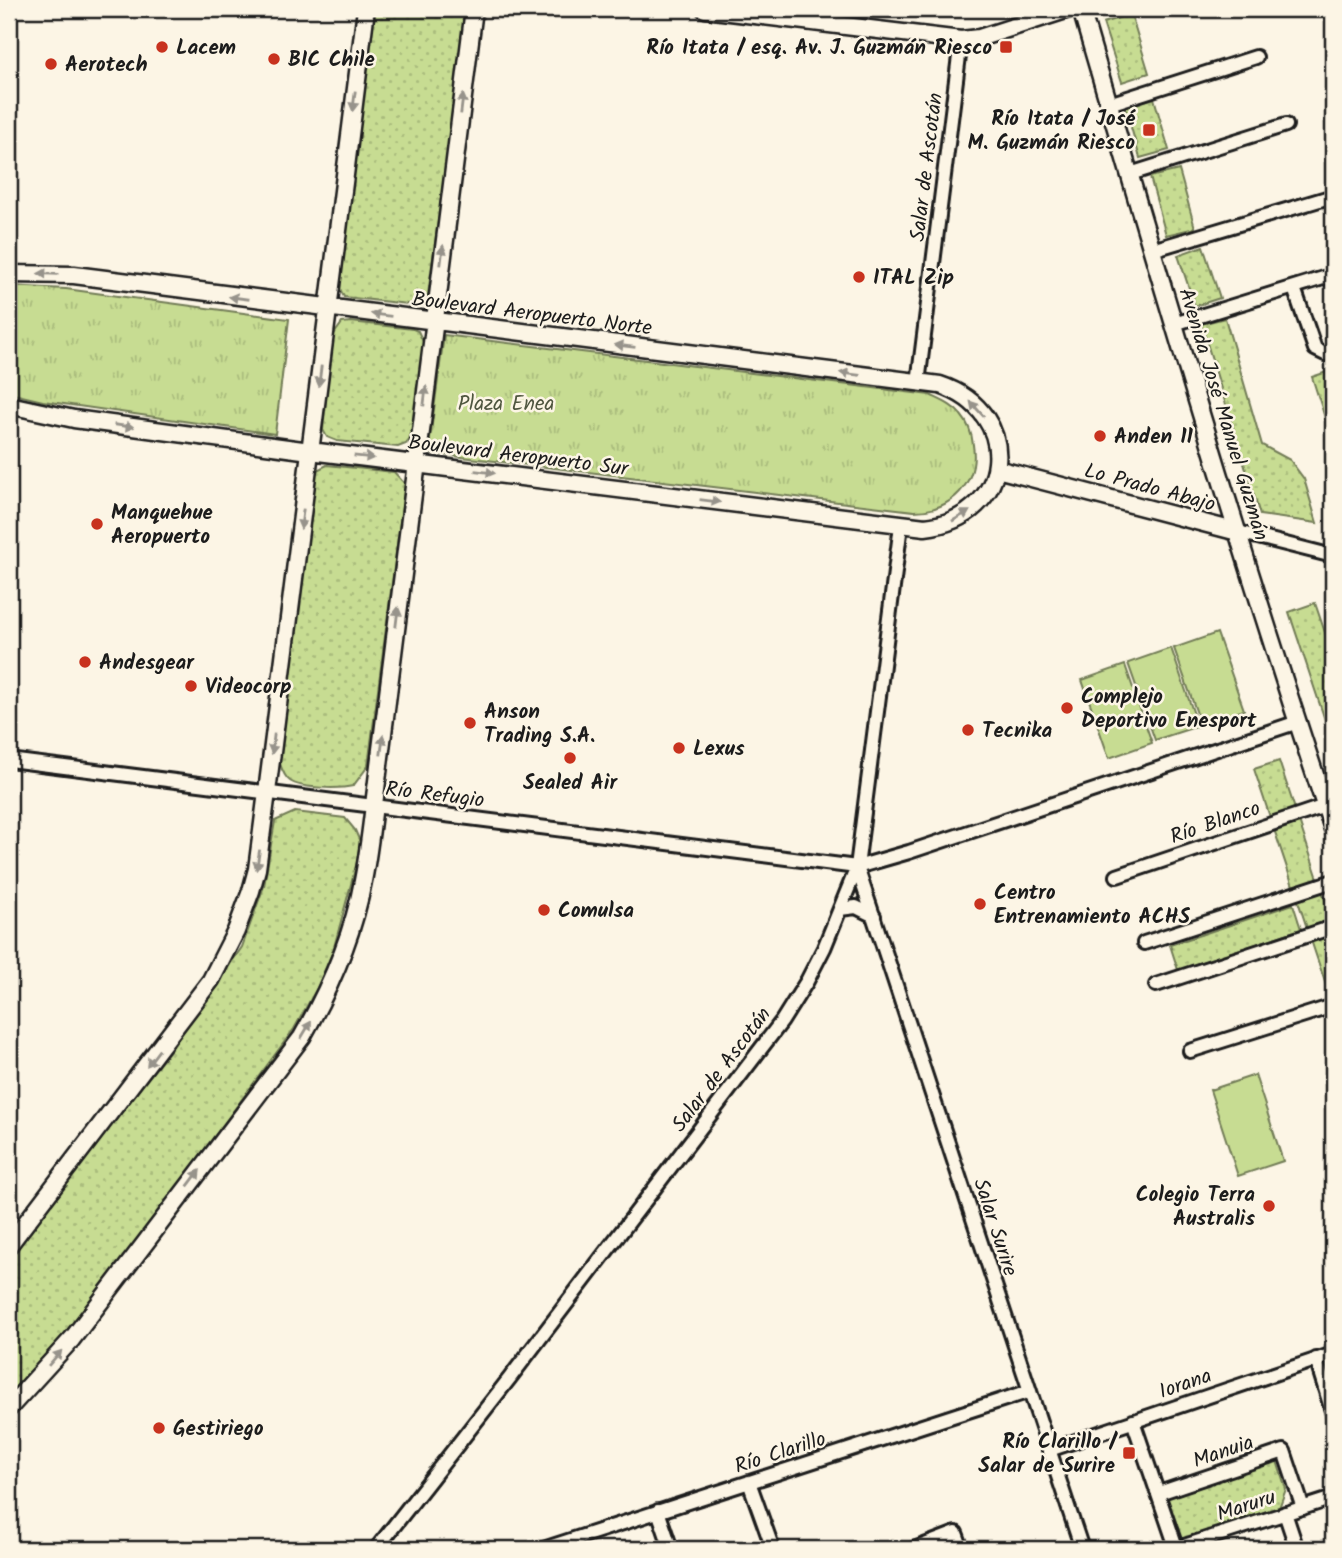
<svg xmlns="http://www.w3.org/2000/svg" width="1342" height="1558" font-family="Kalam,sans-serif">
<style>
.grass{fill:url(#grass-dots);stroke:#727c57;stroke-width:2}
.park{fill:url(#park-tufts);stroke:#727c57;stroke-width:2}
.pitch{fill:#c7dc92;stroke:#727c57;stroke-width:2}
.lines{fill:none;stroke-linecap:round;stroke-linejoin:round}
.minor-casing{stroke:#1c1c1c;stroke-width:18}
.tertiary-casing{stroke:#1c1c1c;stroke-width:21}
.minor{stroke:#fcf5e5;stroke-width:12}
.tertiary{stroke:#fcf5e5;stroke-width:16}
.oneway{fill:#97938b}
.poi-dot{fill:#c8321e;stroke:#fcf5e5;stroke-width:2.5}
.labels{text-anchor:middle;stroke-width:5;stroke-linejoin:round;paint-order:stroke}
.poi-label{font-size:21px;font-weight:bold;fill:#1c1c1c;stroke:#fcf5e5;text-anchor:start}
.street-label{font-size:21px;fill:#1c1c1c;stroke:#fcf5e5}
.park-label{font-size:21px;fill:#4f563f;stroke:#fcf5e5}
</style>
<defs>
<pattern id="grass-dots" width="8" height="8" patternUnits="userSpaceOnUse" patternTransform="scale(1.75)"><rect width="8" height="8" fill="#c7dc92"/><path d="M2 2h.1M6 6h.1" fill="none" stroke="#aabc7d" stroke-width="1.8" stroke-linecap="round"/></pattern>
<pattern id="park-tufts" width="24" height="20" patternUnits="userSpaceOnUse" patternTransform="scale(1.75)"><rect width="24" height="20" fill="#c7dc92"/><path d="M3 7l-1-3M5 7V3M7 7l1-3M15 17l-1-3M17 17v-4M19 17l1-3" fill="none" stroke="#aabc7d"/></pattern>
</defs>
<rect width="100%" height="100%" fill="#fcf5e5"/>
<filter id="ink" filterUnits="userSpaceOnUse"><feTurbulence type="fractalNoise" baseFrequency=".0143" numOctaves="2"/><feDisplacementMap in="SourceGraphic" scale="14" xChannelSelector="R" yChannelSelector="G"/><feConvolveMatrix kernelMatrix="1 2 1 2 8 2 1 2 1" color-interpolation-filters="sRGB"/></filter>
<g filter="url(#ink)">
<path class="grass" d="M 374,9 L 463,9 L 466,14 L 428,295 L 417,305 L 344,297 L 339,287 Z
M 1131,14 L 1149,73 L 1122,82 L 1103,23 Z
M 1154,98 L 1169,150 L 1140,158 L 1125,107 Z
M 1179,170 L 1195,228 L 1166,235 L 1150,177 Z
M 1203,246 L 1220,298 L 1195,306 L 1178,255 Z
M 1225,318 L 1262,445 L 1290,460 L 1304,479 L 1317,523 L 1260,515 L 1201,324 Z
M 351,322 L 413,329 L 418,331 L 425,346 L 413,435 L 406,444 L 398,447 L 337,441 L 327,437 L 323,430 L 332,337 L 342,323 Z
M 1333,370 L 1333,422 L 1327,424 L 1312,377 Z
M 327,465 L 394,472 L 405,484 L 368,766 L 353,786 C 340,789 301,789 290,781 C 284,777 281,767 279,761 L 315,477 L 317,470 Z
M 1315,603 L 1333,656 L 1333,744 L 1289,612 Z
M 1279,761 L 1333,924 L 1333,996 L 1330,997 L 1254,769 Z
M 295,812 L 345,818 L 355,830 L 360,842 L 357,862 L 333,951 L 317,988 L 294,1029 L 151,1222 L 62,1337 L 9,1394 L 9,1256 L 172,1048 L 242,947 L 264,886 L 275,821 Z
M 1293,904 L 1301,929 L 1178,970 L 1170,945 Z
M 1277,1461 L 1286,1489 L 1279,1508 L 1181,1541 L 1167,1498 Z"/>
<path class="park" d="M 9,286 L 66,289 L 289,319 L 275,434 L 43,401 L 9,393 Z
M 444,335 L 930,395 C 942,401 953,405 961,415 C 968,423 972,435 973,445 C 979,483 951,511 914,511 L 428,453 Z"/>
<path class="pitch" d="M 1217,633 L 1244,710 L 1201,725 L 1174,648 Z
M 1171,648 L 1198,726 L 1155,740 L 1128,663 Z
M 1125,665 L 1152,743 L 1109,758 L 1082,680 Z
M 1255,1075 L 1283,1161 L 1238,1176 L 1210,1090 Z"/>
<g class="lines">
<defs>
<path id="minor" d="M 1109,104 L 1256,57
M 1130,174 L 1286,125
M 1152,250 L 1333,196
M 1294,288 L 1315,349 L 1325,354 L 1333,353
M 1174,324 L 1333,275
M 918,383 L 961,40
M 1238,532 L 1333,556
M 9,760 L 857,867 L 909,852 L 1298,722
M 857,867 L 1082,1549
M 1117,876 L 1325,806
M 840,909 L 856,907 L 874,916
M 1144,943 L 1333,881
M 1156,985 L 1333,927
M 1190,1051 L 1333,1006
M 1316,1359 L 1333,1414
M 1133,1421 L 1175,1544 L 1181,1547 L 1333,1498
M 1049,1450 L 1333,1354
M 749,1482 L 773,1549
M 1159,1493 L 1284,1451 L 1303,1508
M 658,1511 L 671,1549
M 1285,1513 L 1297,1549
M 376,1549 L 509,1379 L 782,1021 L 807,981 L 824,948 L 857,867 L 901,525
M 543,1549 L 1030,1391
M 914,1549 L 956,1533 L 962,1549"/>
<path id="tertiary" d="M 705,9 L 961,40 L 979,38 L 1069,9
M 1081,9 C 1161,283 1242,558 1333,829
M 9,274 L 74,275 L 940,385 C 1024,413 1013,518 925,527 L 310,451 L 74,419 L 9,405
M 997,469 L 1238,532
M 9,1245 L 211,980 L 236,931 L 251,891 L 257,869 L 267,792 L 366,9
M 9,1408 L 72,1339 L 302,1037 C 330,988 353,936 363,881 C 368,856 371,830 374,805 L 474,9"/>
</defs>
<use href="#minor" class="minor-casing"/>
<use href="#tertiary" class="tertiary-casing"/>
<use href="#minor" class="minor"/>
<use href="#tertiary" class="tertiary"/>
</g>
<defs><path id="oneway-solid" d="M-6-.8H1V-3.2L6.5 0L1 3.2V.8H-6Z" transform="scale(1.75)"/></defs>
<g class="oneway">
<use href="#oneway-solid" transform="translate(354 101) rotate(97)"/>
<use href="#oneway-solid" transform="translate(462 104) rotate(-83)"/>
<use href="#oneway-solid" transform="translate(442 255) rotate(-83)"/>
<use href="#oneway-solid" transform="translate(48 274) rotate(-178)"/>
<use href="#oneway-solid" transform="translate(239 298) rotate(-172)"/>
<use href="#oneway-solid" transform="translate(381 315) rotate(-173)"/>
<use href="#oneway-solid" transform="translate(625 346) rotate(-173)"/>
<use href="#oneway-solid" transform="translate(850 374) rotate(-173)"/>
<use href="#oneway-solid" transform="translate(320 376) rotate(97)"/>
<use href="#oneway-solid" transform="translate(425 396) rotate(-83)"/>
<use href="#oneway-solid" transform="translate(977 409) rotate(-132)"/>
<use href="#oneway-solid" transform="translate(124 426) rotate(8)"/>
<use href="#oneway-solid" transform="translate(364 457) rotate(6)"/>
<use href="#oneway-solid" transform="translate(485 472) rotate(7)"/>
<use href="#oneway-solid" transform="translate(710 501) rotate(7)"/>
<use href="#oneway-solid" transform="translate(961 516) rotate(-30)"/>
<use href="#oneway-solid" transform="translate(302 519) rotate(97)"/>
<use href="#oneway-solid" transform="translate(397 617) rotate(-83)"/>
<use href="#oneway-solid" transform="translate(273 744) rotate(97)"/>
<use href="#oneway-solid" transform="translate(382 745) rotate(-83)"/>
<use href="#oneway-solid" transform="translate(258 860) rotate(99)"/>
<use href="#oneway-solid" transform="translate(306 1030) rotate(-59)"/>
<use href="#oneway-solid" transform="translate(153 1058) rotate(127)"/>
<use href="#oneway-solid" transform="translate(194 1178) rotate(-53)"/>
<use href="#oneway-solid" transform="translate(55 1358) rotate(-49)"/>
</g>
</g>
<g class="poi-dot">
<circle cx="162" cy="47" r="7"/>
<rect x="999" y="40" width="14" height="14" rx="3.5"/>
<circle cx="274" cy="59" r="7"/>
<circle cx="51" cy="64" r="7"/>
<rect x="1142" y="123" width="14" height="14" rx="3.5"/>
<circle cx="859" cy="277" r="7"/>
<circle cx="1100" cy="436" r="7"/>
<circle cx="97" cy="524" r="7"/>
<circle cx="85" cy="662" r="7"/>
<circle cx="191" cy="686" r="7"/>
<circle cx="1067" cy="708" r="7"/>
<circle cx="470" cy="723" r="7"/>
<circle cx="968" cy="730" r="7"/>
<circle cx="679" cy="748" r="7"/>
<circle cx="570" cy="758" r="7"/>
<circle cx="980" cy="904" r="7"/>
<circle cx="544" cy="910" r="7"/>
<circle cx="1269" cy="1206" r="7"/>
<circle cx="159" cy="1428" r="7"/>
<rect x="1122" y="1446" width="14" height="14" rx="3.5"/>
</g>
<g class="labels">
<g class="poi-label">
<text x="176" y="54">Lacem</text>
<text x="992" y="54" text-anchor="end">Río Itata / esq. Av. J. Guzmán Riesco</text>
<text x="288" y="66">BIC Chile</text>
<text x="65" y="71">Aerotech</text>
<text x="1135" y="125" text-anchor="end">Río Itata / José<tspan x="1135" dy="24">M. Guzmán Riesco</tspan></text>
<text x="873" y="284">ITAL Zip</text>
<text x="1114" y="443">Anden 11</text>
<text x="111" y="519">Manquehue<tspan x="111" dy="24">Aeropuerto</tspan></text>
<text x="99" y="669">Andesgear</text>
<text x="205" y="693">Videocorp</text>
<text x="1081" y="703">Complejo<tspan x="1081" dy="24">Deportivo Enesport</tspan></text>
<text x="484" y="718">Anson<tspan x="484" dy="24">Trading S.A.</tspan></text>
<text x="982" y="737">Tecnika</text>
<text x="693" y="755">Lexus</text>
<text x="570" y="789" text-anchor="middle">Sealed Air</text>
<text x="994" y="899">Centro<tspan x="994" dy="24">Entrenamiento ACHS</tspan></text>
<text x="558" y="917">Comulsa</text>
<text x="1255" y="1201" text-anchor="end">Colegio Terra<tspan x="1255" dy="24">Australis</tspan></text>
<text x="173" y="1435">Gestiriego</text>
<text x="1115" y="1448" text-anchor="end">Río Clarillo /<tspan x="1115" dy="24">Salar de Surire</tspan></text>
</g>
<g class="street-label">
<text transform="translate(926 167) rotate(-83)" y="7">Salar de Ascotán</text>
<text transform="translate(532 313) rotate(7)" y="7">Boulevard Aeropuerto Norte</text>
<text transform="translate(1224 414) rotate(73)" y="7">Avenida José Manuel Guzmán</text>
<text transform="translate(518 455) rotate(7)" y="7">Boulevard Aeropuerto Sur</text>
<text transform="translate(1150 487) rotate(15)" y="7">Lo Prado Abajo</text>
<text transform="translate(435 794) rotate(7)" y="7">Río Refugio</text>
<text transform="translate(1215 822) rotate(-19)" y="7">Río Blanco</text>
<text transform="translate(721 1069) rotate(-53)" y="7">Salar de Ascotán</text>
<text transform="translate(996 1227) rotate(72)" y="7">Salar Surire</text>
<text transform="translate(1185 1383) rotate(-19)" y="7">Iorana</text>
<text transform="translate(1223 1451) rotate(-19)" y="7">Manuia</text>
<text transform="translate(780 1452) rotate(-18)" y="7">Río Clarillo</text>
<text transform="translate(1246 1505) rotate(-18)" y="7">Maruru</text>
</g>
<g class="park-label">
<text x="506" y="410">Plaza Enea</text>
</g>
</g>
<rect width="1342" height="1558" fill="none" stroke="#fcf5e5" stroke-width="35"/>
<rect x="18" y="18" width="1307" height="1523" fill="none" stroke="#1c1c1c" stroke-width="2.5" filter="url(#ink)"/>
</svg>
